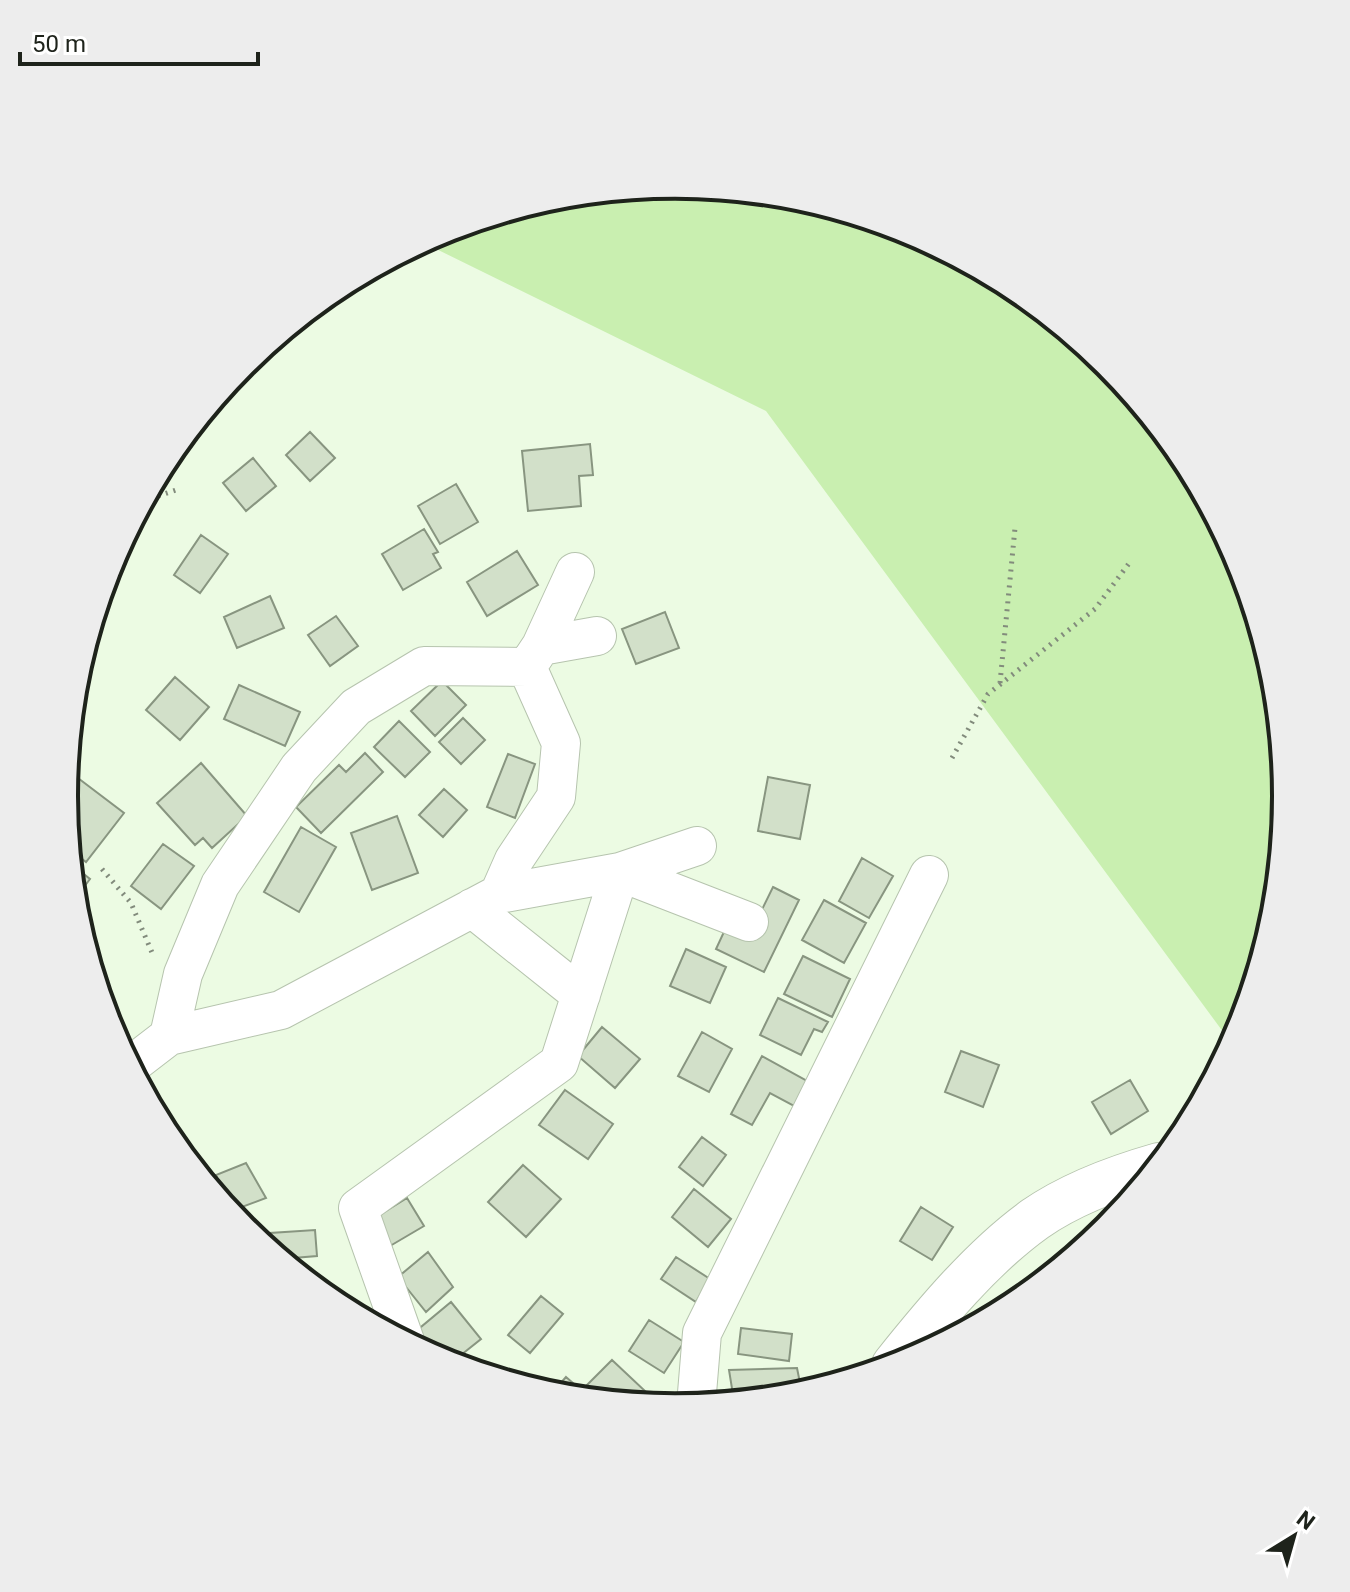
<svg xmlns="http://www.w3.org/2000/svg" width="1350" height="1592" font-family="Roboto,sans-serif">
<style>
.green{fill:#c9efb0}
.building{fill:#d2e0c9;stroke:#889580;stroke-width:2}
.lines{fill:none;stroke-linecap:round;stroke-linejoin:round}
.minor-casing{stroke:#b6c4ae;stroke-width:40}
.tertiary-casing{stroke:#b6c4ae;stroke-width:46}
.path{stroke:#828b7c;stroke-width:5;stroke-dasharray:2 6;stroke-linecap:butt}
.minor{stroke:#fff;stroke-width:38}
.tertiary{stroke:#fff;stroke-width:44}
.rim{fill:none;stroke:#1e231b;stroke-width:4}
</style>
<rect width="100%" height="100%" fill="#ecfbe3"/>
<path class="green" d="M 675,185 C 715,189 758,188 797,197 C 872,215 951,245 1015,289 C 1181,401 1284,596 1286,796 C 1286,818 1282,841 1279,862 C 1274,920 1260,993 1232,1044 L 766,411 L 422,242 C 499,201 589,193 675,185 Z"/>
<path class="building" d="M 310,432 L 335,458 L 310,481 L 286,455 Z
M 590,444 L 593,475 L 579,476 L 581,506 L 528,511 L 522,451 Z
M 253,458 L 276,486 L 246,511 L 223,483 Z
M 456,484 L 478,522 L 440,544 L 418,506 Z
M 424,529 L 438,552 L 433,554 L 441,568 L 403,590 L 382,554 Z
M 201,535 L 228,554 L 200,593 L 174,575 Z
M 517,551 L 538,585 L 487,616 L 467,582 Z
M 270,596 L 284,628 L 237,648 L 224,617 Z
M 665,612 L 679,648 L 636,664 L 622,629 Z
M 336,616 L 358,646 L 330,666 L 308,635 Z
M 175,677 L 209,707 L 180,740 L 146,710 Z
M 442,681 L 466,705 L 435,736 L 411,711 Z
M 239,685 L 300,712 L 285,746 L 224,719 Z
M 463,718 L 485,740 L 461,764 L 439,742 Z
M 399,721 L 430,752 L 405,777 L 374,747 Z
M 365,753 L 383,772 L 321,833 L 296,807 L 339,765 L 346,772 Z
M 508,754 L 535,764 L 515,818 L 487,807 Z
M 201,763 L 247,816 L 212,848 L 203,838 L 195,845 L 157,803 Z
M 70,772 L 124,813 L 86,862 L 69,849 L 64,796 L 66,778 Z
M 768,777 L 810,785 L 800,839 L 758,831 Z
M 444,789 L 467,810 L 443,837 L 419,815 Z
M 397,816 L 418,873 L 372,890 L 351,833 Z
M 301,827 L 336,847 L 299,912 L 264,892 Z
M 163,844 L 194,866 L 161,909 L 131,886 Z
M 862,858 L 893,876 L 869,918 L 839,901 Z
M 71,864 L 90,879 L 74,900 Z
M 773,887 L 799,900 L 764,972 L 716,949 L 729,921 L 751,932 Z
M 824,900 L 866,923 L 844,963 L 802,940 Z
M 686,949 L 726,967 L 710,1003 L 670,986 Z
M 803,956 L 850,979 L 832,1017 L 784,994 Z
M 778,998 L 828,1022 L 822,1032 L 814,1029 L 801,1055 L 760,1035 Z
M 602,1027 L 640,1059 L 615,1088 L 578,1056 Z
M 702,1032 L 732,1049 L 709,1092 L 678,1076 Z
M 961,1051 L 999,1065 L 983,1107 L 945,1092 Z
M 762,1056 L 807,1081 L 794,1106 L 770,1093 L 752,1125 L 731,1114 Z
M 1130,1080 L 1148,1111 L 1111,1134 L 1092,1102 Z
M 565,1090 L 613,1124 L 588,1159 L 539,1125 Z
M 702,1137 L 726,1155 L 703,1186 L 679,1167 Z
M 246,1163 L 266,1198 L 231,1211 L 216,1175 Z
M 523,1165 L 561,1199 L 526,1237 L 488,1202 Z
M 694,1189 L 731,1219 L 708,1247 L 672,1217 Z
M 407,1198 L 424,1226 L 390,1246 L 373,1219 Z
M 921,1207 L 953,1227 L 932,1260 L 900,1241 Z
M 315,1230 L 317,1256 L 281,1259 L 271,1251 L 270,1233 Z
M 428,1252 L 453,1287 L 426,1312 L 398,1277 Z
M 676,1257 L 710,1279 L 696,1302 L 661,1279 Z
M 541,1296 L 563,1314 L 530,1353 L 508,1335 Z
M 451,1302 L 481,1339 L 451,1363 L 436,1358 L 415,1332 Z
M 649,1320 L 684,1342 L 664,1373 L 629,1351 Z
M 741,1328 L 792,1334 L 789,1361 L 738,1354 Z
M 612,1360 L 645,1391 L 634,1403 L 596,1399 L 584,1388 Z
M 797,1368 L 802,1393 L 734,1401 L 729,1370 Z
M 566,1377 L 588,1396 L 586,1398 L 551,1394 Z"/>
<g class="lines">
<defs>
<path id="minor" d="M 541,646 L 597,636
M 527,667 L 541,646 L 575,572
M 499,894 L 620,872 L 749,922
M 472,908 L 581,995
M 130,1066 L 169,1036 L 281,1010 L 499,894 L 514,860 L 556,797 L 561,743 L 527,667 L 424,666 L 356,707 L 299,768 L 220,885 L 183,974 L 169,1036
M 405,1341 L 358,1208 L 559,1063 L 620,872 L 697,846
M 696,1405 L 702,1333 L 929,875"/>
<path id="tertiary" d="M 894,1365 C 934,1315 982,1257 1035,1219 C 1071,1194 1117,1177 1159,1165"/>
</defs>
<use href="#minor" class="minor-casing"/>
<use href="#tertiary" class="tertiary-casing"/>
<path class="path" d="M 143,501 L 176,490
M 1000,683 L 1015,528
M 952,758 L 988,694 L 1095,609 L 1130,562
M 102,869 L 131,903 L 153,955"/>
<use href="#minor" class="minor"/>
<use href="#tertiary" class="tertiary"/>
</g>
<path d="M0 0H1350V1592H0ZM78 796a597 597 0 1 1 1194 0a597 597 0 1 1-1194 0Z" fill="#ededed" fill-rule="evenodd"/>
<path class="rim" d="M78 796a597 597 0 1 1 1194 0a597 597 0 1 1-1194 0Z"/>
<g transform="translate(1294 1536) rotate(37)" stroke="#ffffff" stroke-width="6" paint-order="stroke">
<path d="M0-6L14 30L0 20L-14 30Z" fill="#1e231b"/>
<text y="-12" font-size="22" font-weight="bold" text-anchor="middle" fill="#1e231b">N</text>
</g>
<path d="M20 52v12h238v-12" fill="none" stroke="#1e231b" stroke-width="4"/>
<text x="32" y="52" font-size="24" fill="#1e231b" stroke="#ffffff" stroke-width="6" paint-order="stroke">50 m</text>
</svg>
